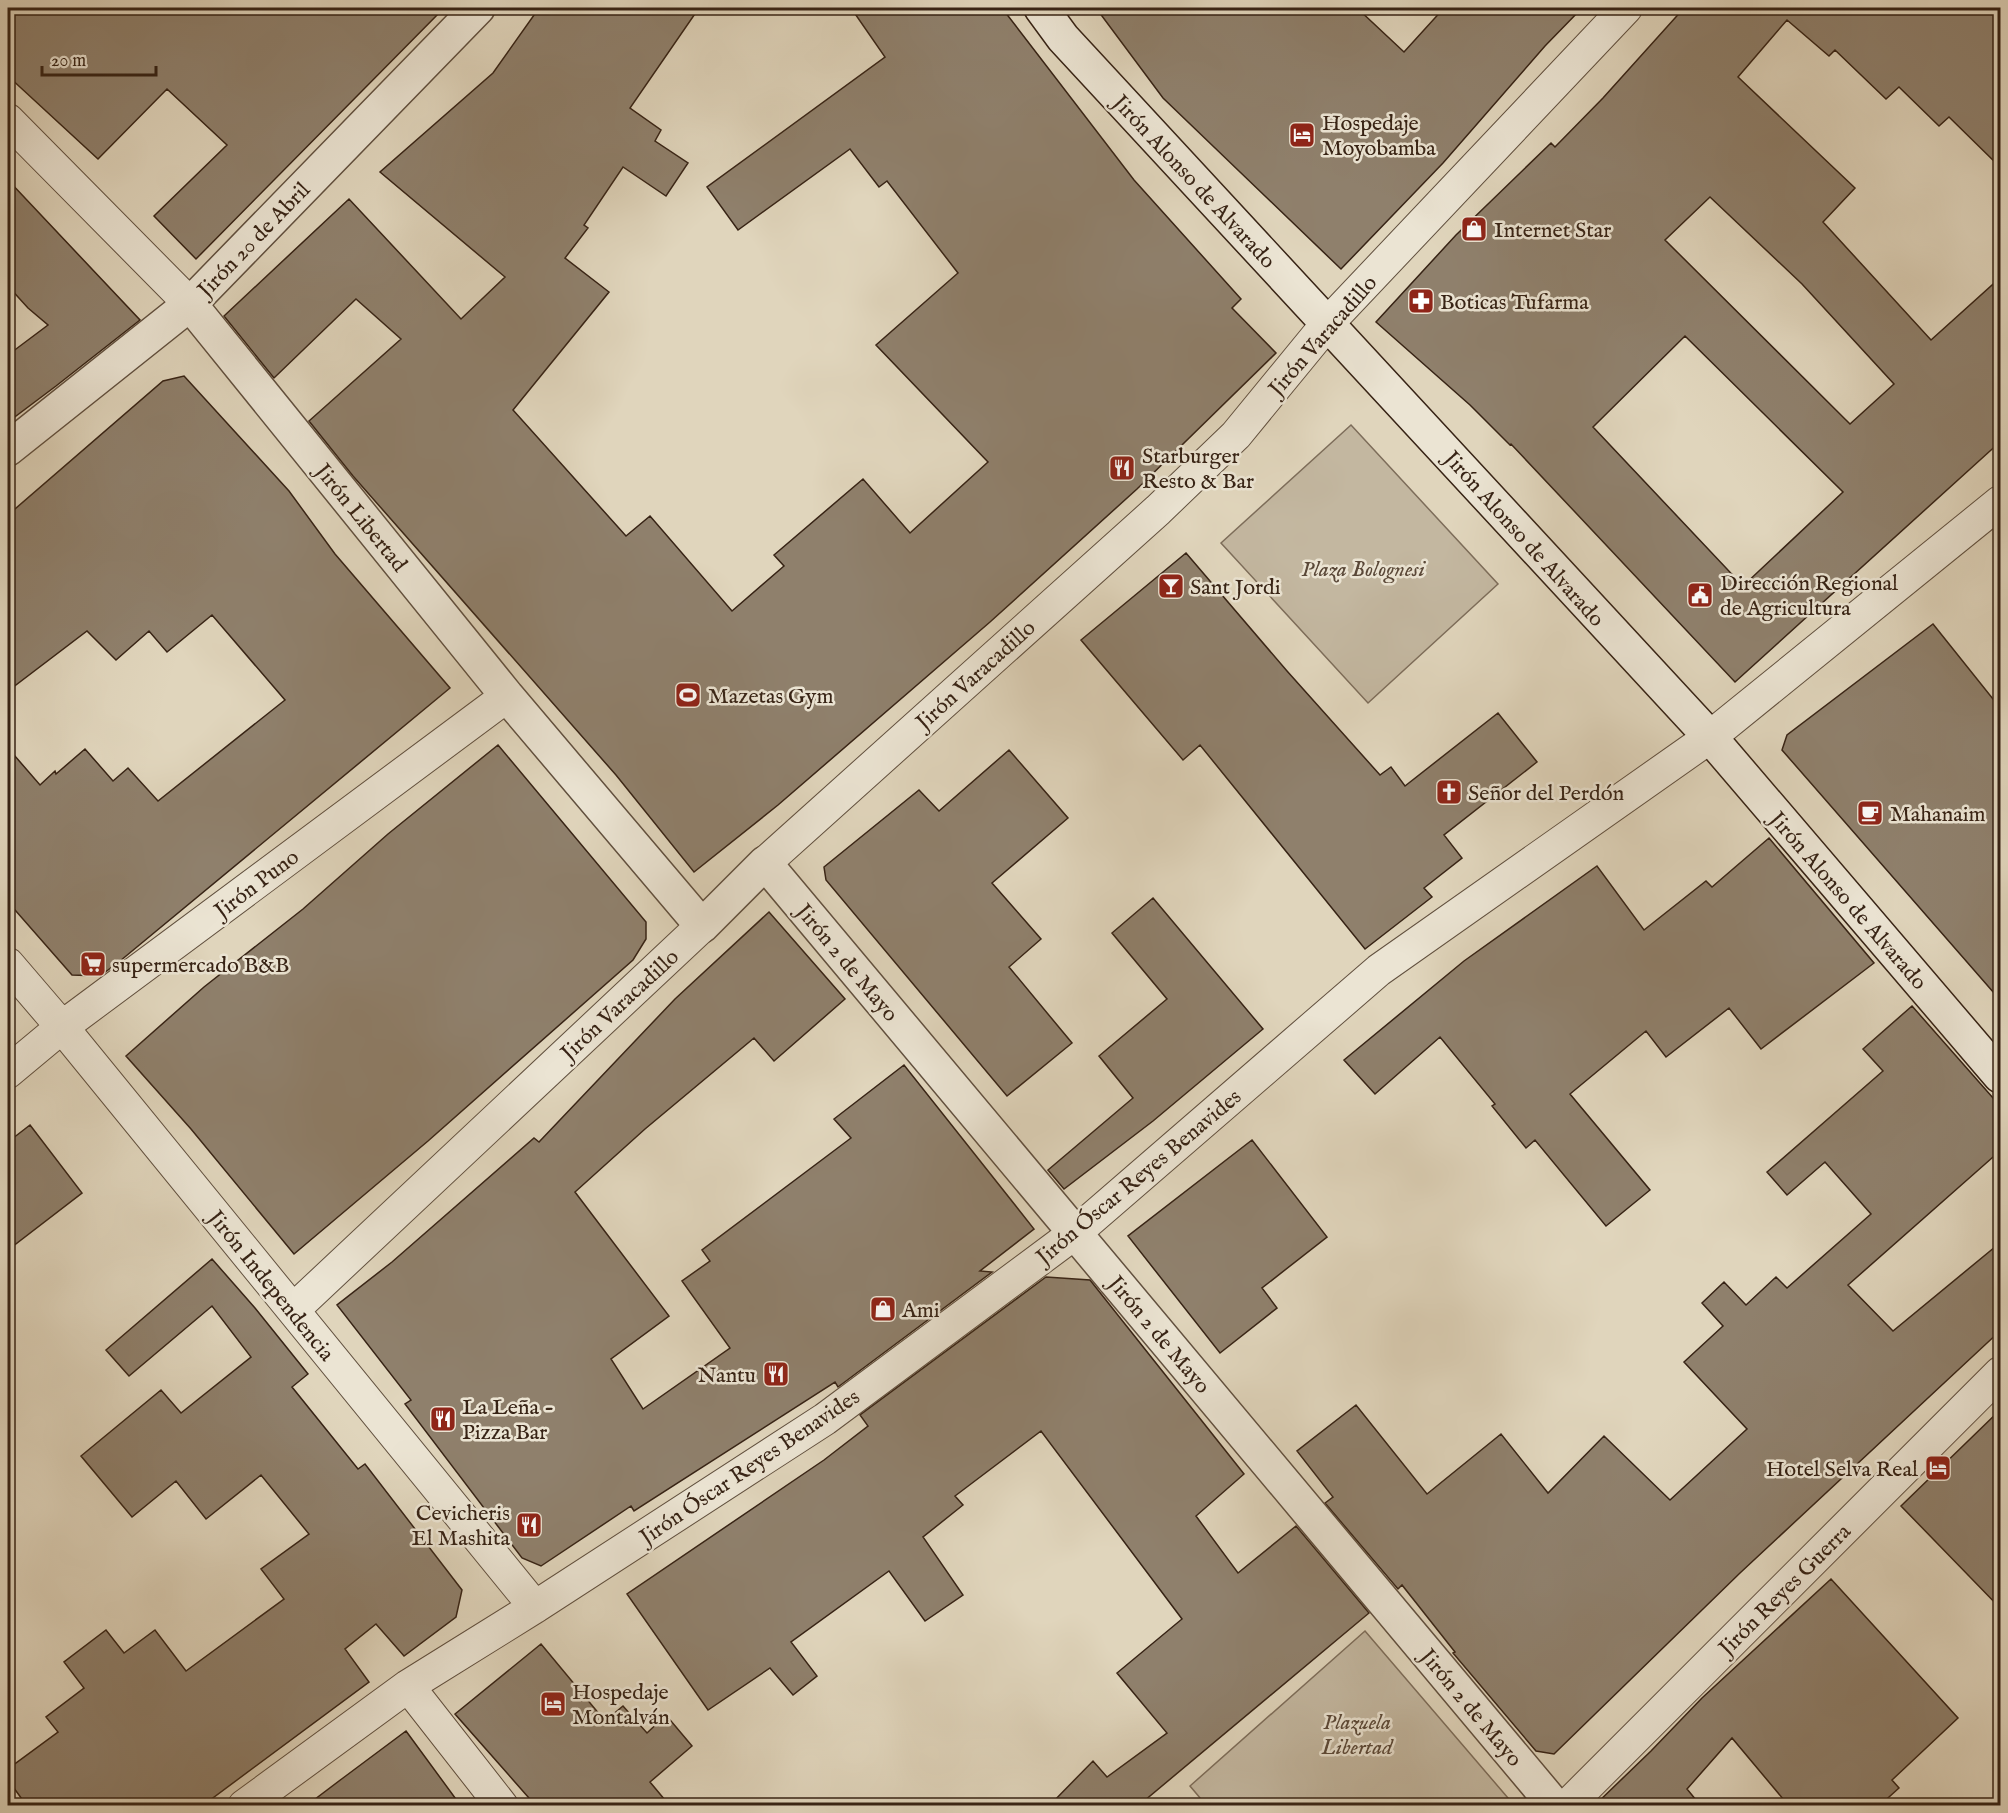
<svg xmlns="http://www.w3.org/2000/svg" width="2008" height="1813" font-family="'IM FELL English',serif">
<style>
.green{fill:#c3b7a0;stroke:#7d6d5a;stroke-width:1.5}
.building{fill:#8f806c;stroke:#372315;stroke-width:1.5;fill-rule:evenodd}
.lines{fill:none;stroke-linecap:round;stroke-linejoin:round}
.minor-casing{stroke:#61503f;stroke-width:34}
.tertiary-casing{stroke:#61503f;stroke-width:36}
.secondary-casing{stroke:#372315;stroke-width:36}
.minor{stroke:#ebe4d3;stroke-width:32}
.tertiary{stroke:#ebe4d3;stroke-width:33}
.secondary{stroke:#ebe4d3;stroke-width:33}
.labels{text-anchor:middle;stroke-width:5;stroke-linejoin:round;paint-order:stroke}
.poi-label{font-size:22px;fill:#372315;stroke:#ebe4d3;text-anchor:start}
.street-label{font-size:22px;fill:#372315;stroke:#ebe4d3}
.park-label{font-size:22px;font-style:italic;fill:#5a4838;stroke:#ebe4d3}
</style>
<rect width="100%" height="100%" fill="#e0d5bc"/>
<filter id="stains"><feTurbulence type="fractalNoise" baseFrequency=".00333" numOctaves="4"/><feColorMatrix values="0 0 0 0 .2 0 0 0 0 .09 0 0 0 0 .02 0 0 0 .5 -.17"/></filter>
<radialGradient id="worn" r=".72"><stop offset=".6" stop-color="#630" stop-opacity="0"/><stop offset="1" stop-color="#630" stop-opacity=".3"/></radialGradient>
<path class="green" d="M 1351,425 L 1498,584 L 1368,703 L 1221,543 Z
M 1365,1631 L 1514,1805 L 1206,1805 L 1190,1786 Z"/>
<path class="building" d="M 8,8 L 444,8 L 196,259 L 154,216 L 227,145 L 167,89 L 98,159 L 8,76 Z
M 539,8 L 699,8 L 630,108 L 661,130 L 655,141 L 688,163 L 666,196 L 623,167 L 584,225 L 588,228 L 565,258 L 609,292 L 513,410 L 626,536 L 650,516 L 732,611 L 784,566 L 774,555 L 863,479 L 910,533 L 988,462 L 876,345 L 958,273 L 887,181 L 879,187 L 850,149 L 738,230 L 707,187 L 885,57 L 851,8 L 1002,8 L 1134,180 L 1241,299 L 1232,308 L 1276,353 L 1137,489 L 990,622 L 778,805 L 694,872 L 616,775 L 353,476 L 309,421 L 401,339 L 356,299 L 274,378 L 224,316 L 349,199 L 461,319 L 505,277 L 380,172 L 493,73 Z
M 1096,8 L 1357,8 L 1404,52 L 1444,8 L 1582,8 L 1545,46 L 1443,163 L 1341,269 L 1163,98 Z
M 1684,8 L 2001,8 L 2001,168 L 1949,117 L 1939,126 L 1899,87 L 1886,99 L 1835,50 L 1829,56 L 1787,20 L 1738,77 L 1855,188 L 1823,222 L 1931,340 L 2001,277 L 2001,441 L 1735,682 L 1511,444 L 1510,445 L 1470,405 L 1376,322 L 1456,235 L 1551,143 L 1555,147 L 1603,98 ZM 1710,197 L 1802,284 L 1894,384 L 1850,424 L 1665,240 ZM 1685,336 L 1843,492 L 1743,586 L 1593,427 Z
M 8,180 L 140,320 L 56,386 L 8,422 L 8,355 L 48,325 L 28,308 L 8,286 Z
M 184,376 L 289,491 L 335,554 L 450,688 L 120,961 L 100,976 L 72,975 L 8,902 L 8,748 L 40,785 L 55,771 L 56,774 L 85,749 L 113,781 L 128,768 L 158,801 L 285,700 L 212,615 L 167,652 L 149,631 L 116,660 L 87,631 L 8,691 L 8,515 L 163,381 Z
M 1186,553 L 1287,671 L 1380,775 L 1391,767 L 1405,786 L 1498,713 L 1537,762 L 1444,835 L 1462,858 L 1424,888 L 1432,897 L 1365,949 L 1200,745 L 1183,760 L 1081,640 Z
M 1933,624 L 2001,709 L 2001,1001 L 1782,750 L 1787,735 Z
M 498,745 L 646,922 L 646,939 L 633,960 L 428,1141 L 294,1254 L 191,1129 L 126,1056 L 204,987 L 303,909 L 388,834 Z
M 1009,750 L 1068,818 L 992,883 L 1041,939 L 1009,967 L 1072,1043 L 1007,1096 L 826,880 L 824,867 L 919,790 L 939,811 Z
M 1769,838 L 1874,963 L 1761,1049 L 1729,1008 L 1666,1057 L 1646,1031 L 1570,1094 L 1650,1190 L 1606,1226 L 1535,1140 L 1526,1148 L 1492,1106 L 1495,1104 L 1440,1037 L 1375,1094 L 1344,1060 L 1464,961 L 1597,866 L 1644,930 L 1706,881 L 1712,887 Z
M 1153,898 L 1263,1029 L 1153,1121 L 1064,1189 L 1048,1170 L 1133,1098 L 1099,1056 L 1167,999 L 1112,933 Z
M 769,912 L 845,999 L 774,1061 L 754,1038 L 645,1129 L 575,1192 L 669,1316 L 611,1359 L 643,1409 L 730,1348 L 682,1281 L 710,1261 L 702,1250 L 851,1138 L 834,1119 L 904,1065 L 1034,1229 L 980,1271 L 992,1272 L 838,1387 L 835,1382 L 634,1511 L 631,1506 L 541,1566 L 522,1558 L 405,1404 L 411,1400 L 337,1305 L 392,1262 L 534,1138 L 539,1142 L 675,999 Z
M 1912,1006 L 2001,1107 L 2001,1150 L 1848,1285 L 1893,1331 L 2001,1242 L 2001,1330 L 1740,1573 L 1554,1754 L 1536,1751 L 1453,1653 L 1455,1652 L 1402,1585 L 1398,1589 L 1325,1503 L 1333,1497 L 1297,1451 L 1356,1405 L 1427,1494 L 1501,1434 L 1548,1493 L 1604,1436 L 1670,1500 L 1747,1429 L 1684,1362 L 1723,1326 L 1702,1303 L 1724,1282 L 1746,1305 L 1776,1277 L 1787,1288 L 1871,1214 L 1825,1162 L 1787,1195 L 1767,1172 L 1883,1071 L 1863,1049 Z
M 30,1125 L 82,1193 L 8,1250 L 8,1142 Z
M 1252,1140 L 1327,1237 L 1262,1288 L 1277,1308 L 1220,1353 L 1128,1236 Z
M 212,1259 L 255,1308 L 308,1374 L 292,1387 L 358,1469 L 365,1464 L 462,1590 L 456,1617 L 404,1656 L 376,1624 L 345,1649 L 369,1682 L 202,1806 L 27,1806 L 8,1780 L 8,1769 L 58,1732 L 46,1717 L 84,1688 L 64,1662 L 106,1630 L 124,1653 L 155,1630 L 186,1671 L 284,1599 L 261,1569 L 309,1534 L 261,1475 L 206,1519 L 176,1481 L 132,1517 L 81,1456 L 161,1390 L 181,1413 L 251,1357 L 212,1306 L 129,1376 L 106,1350 Z
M 1046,1277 L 1090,1280 L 1244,1474 L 1196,1516 L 1238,1573 L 1296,1526 L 1369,1613 L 1138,1806 L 1049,1806 L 1093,1761 L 1107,1777 L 1167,1733 L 1117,1673 L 1182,1619 L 1041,1431 L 955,1496 L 963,1505 L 923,1537 L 963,1595 L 925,1621 L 889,1571 L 791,1642 L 817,1676 L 793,1695 L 770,1668 L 708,1710 L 627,1594 L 824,1460 L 868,1426 L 860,1415 Z
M 2001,1409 L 2001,1609 L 1901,1506 Z
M 1831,1579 L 1958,1718 L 1892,1780 L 1899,1788 L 1879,1806 L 1789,1806 L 1732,1738 L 1687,1789 L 1701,1806 L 1594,1806 L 1651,1751 L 1702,1698 Z
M 541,1644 L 605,1721 L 623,1706 L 647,1733 L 666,1715 L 692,1746 L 650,1782 L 670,1806 L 536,1806 L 455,1714 Z
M 406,1731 L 461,1806 L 306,1806 L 343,1778 Z"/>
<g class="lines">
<defs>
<path id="minor" d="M 8,120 L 190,304
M 765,863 L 1158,510 L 1236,435 L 1327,324 L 1626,8
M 8,964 L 62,1027 L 535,1607
M 8,1072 L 62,1027 L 507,696
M 293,1310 L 702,926
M 408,1686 L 502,1806
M 244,1806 L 408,1686 L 535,1607 L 825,1419 L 1075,1233 L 1379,970 L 1710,737 L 2000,502
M 1567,1806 L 2000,1373"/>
<path id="tertiary" d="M 190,304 L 507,696 L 702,926 L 765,863 L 1555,1806
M 8,449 L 190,304 L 478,8"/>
<path id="secondary" d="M 1041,8 L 1063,38 L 1710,737 L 2000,1076"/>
</defs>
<use href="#minor" class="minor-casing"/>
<use href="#tertiary" class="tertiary-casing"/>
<use href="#secondary" class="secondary-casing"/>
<use href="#minor" class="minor"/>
<use href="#tertiary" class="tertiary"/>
<use href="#secondary" class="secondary"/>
</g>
<defs>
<symbol id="hotel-square" viewBox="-11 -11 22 22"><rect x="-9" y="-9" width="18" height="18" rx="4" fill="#8f2418" stroke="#ebe4d3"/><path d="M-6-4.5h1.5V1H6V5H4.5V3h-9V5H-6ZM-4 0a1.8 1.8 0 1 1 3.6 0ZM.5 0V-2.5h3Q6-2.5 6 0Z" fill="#fff"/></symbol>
<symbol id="shop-square" viewBox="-11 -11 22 22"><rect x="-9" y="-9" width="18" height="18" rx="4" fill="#8f2418" stroke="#ebe4d3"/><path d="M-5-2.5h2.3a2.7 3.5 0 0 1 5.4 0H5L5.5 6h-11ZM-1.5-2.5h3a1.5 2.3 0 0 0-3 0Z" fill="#fff"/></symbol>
<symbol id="pharmacy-square" viewBox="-11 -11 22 22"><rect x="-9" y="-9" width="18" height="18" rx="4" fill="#8f2418" stroke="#ebe4d3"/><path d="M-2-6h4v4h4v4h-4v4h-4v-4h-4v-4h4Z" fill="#fff"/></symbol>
<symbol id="restaurant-square" viewBox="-11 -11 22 22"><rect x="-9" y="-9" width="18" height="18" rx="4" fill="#8f2418" stroke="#ebe4d3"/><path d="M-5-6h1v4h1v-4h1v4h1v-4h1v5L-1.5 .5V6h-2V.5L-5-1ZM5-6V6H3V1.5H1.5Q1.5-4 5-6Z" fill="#fff"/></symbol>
<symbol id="bar-square" viewBox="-11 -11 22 22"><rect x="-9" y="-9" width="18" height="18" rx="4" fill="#8f2418" stroke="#ebe4d3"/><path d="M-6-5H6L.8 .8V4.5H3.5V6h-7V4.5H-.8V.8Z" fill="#fff"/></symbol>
<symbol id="civic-square" viewBox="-11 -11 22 22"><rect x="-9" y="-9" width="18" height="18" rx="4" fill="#8f2418" stroke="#ebe4d3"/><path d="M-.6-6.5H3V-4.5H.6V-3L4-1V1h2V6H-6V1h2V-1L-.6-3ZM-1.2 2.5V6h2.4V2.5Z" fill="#fff"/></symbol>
<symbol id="stadium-square" viewBox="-11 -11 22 22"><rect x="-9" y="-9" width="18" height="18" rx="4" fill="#8f2418" stroke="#ebe4d3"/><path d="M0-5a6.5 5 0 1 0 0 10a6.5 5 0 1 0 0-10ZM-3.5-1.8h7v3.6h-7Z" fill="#fff"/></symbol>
<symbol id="church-square" viewBox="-11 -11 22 22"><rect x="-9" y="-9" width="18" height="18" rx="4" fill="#8f2418" stroke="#ebe4d3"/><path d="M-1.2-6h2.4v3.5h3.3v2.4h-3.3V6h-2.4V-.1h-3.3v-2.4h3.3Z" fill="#fff"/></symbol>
<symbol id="cafe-square" viewBox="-11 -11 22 22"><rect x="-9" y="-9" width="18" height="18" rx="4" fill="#8f2418" stroke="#ebe4d3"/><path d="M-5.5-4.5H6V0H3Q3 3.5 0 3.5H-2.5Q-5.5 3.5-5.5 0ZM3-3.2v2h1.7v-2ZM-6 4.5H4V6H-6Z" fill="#fff"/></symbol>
<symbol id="supermarket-square" viewBox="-11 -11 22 22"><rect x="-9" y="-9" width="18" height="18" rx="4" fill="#8f2418" stroke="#ebe4d3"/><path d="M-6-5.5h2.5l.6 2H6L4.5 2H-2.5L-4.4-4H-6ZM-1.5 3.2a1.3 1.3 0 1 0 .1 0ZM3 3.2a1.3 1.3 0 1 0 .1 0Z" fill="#fff"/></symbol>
</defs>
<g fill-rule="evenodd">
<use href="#hotel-square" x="1287" y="120" width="30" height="30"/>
<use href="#shop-square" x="1459" y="214" width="30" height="30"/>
<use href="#pharmacy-square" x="1406" y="286" width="30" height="30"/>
<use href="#restaurant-square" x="1107" y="453" width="30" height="30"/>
<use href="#bar-square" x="1156" y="571" width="30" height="30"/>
<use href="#civic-square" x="1685" y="580" width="30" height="30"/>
<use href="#stadium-square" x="673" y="680" width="30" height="30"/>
<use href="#church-square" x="1434" y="777" width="30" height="30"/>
<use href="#cafe-square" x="1855" y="798" width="30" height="30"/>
<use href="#supermarket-square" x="78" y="949" width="30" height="30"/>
<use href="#shop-square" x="868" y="1294" width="30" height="30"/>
<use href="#restaurant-square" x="761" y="1359" width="30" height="30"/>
<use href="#restaurant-square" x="428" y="1404" width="30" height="30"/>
<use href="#hotel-square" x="1923" y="1453" width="30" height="30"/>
<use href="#restaurant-square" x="514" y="1510" width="30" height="30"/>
<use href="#hotel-square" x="538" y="1689" width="30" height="30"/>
</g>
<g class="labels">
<g class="poi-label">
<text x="1322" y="130">Hospedaje<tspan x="1322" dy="25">Moyobamba</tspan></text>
<text x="1494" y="237">Internet Star</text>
<text x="1440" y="309">Boticas Tufarma</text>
<text x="1142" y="463">Starburger<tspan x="1142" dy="25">Resto &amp; Bar</tspan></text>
<text x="1720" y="590">Dirección Regional<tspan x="1720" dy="25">de Agricultura</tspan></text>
<text x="1190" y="594">Sant Jordi</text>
<text x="708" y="703">Mazetas Gym</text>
<text x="1468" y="800">Señor del Perdón</text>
<text x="1890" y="821">Mahanaim</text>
<text x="112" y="972">supermercado B&amp;B</text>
<text x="902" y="1317">Ami</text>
<text x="756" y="1382" text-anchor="end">Nantu</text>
<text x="462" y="1414">La Leña -<tspan x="462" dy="25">Pizza Bar</tspan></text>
<text x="1918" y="1476" text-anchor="end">Hotel Selva Real</text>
<text x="510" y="1520" text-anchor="end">Cevicheris<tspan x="510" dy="25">El Mashita</tspan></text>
<text x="572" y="1699">Hospedaje<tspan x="572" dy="25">Montalván</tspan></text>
</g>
<g class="street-label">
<text transform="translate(1195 181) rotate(47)" y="8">Jirón Alonso de Alvarado</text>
<text transform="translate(253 239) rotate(-46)" y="8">Jirón 20 de Abril</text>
<text transform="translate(1322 335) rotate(-49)" y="8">Jirón Varacadillo</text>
<text transform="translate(362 517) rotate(51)" y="8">Jirón Libertad</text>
<text transform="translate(1525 538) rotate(48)" y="8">Jirón Alonso de Alvarado</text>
<text transform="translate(975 674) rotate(-42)" y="8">Jirón Varacadillo</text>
<text transform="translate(256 883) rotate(-37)" y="8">Jirón Puno</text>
<text transform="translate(1849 900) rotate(49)" y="8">Jirón Alonso de Alvarado</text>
<text transform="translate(848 962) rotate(50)" y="8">Jirón 2 de Mayo</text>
<text transform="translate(619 1004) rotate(-43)" y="8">Jirón Varacadillo</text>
<text transform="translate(1138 1176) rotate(-40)" y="8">Jirón Óscar Reyes Benavides</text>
<text transform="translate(272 1285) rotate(51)" y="8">Jirón Independencia</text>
<text transform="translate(1160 1334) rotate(50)" y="8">Jirón 2 de Mayo</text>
<text transform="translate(749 1466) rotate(-34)" y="8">Jirón Óscar Reyes Benavides</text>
<text transform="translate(1784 1589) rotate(-45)" y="8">Jirón Reyes Guerra</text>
<text transform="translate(1472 1707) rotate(50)" y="8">Jirón 2 de Mayo</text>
</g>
<g class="park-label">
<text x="1363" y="576">Plaza Bolognesi</text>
<text x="1357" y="1729">Plazuela<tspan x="1357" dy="25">Libertad</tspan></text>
</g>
</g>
<rect width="2008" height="1813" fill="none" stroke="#e0d5bc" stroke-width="30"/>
<rect x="9" y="9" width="1990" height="1795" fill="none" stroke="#372315" stroke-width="3"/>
<rect x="15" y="15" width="1978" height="1783" fill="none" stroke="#372315" stroke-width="1.5"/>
<path d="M42 66v9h114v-9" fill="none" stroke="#372315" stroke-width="3"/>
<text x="51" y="66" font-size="18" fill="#372315" stroke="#ebe4d3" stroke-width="4.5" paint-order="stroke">20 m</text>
<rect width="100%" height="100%" filter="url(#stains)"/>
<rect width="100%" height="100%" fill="url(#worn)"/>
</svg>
